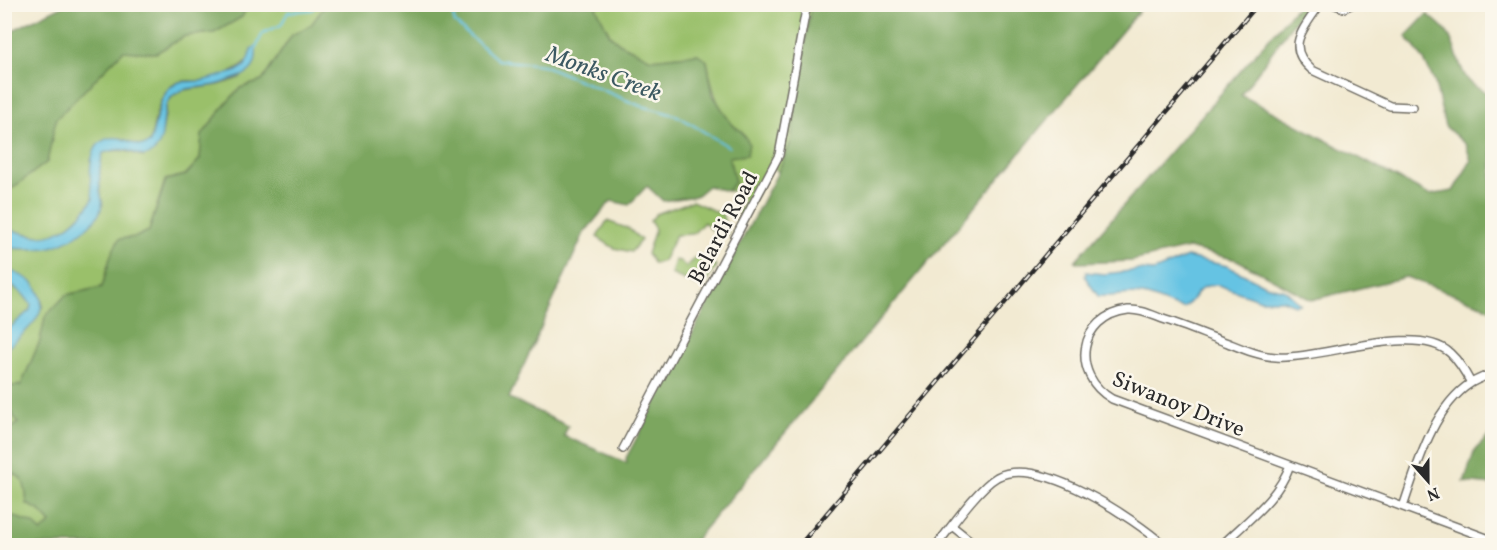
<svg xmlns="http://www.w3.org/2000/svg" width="1497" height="550" font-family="Vollkorn,serif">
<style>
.green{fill:#9ac06b;stroke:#62764b;stroke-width:1.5}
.forest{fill:#7ba65f;stroke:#536845;stroke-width:1.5}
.water{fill:#65c3e3;stroke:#487787;stroke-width:1.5}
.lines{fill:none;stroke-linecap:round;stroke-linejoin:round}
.stream{stroke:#65c3e3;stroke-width:2}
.minor-casing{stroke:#716e65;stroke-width:10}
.minor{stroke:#fff;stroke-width:7}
.rail-casing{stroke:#2b2b2b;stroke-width:4.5}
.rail{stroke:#fbf7ec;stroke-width:2;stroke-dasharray:7;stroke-linecap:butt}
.labels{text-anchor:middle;stroke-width:5;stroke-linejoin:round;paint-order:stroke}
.street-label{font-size:22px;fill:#2b2b2b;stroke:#fbf7ec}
.water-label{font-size:24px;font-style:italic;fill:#3c5962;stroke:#fbf7ec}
</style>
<rect width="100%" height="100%" fill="#fbf7ec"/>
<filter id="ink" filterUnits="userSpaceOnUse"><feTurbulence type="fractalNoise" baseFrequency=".0167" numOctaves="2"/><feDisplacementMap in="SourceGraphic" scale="12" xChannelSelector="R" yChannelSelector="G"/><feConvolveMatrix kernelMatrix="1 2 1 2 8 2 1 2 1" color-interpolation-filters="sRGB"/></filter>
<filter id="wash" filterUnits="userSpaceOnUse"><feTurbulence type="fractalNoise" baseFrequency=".008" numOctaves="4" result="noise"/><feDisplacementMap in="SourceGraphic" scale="24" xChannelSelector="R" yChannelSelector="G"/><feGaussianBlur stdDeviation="1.35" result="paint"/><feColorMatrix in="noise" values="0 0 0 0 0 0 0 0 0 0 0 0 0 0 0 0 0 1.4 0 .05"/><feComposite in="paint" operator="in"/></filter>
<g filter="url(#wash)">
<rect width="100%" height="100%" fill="#f2ead2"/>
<path class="green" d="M 248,5 L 326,5 L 311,25 L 292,35 L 262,81 L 240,88 L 225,105 L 202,135 L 200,159 L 185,175 L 165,180 L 149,231 L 136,237 L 119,239 L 111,255 L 102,287 L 66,295 L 45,317 L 40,341 L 21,385 L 5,387 L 4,350 L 16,339 L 43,306 C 37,277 23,282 5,267 L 5,248 L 32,249 L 103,205 C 99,188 97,170 103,153 C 119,148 128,151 143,157 L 162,134 L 167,103 L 174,95 L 184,90 L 219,85 L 240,78 L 249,59 C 242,71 213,80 199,81 C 188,81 176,79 168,89 C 157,101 154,126 150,143 C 139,149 131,142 121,138 L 91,160 L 93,199 C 81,218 58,241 32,235 C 23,233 14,229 5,232 L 5,190 L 11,189 L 47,162 L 56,119 L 123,51 L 156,53 L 185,36 L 214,33 L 242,17 Z
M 595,5 L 811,5 L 791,142 L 778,172 L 772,166 L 743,218 L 737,212 L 743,204 L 742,191 L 727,191 L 735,182 L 729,157 L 741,131 C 717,116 712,87 707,61 L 697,54 L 651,59 L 619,43 L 610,35 Z
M 692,201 L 722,214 L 729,235 L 714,232 L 704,222 L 693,234 L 676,235 L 663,261 L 654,264 L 647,254 L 655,229 L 650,221 L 656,214 Z
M 607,221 L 629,229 L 641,240 L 631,252 L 614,248 L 597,237 Z
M 699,255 L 717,266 L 706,282 L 696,285 L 671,274 L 675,260 L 680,261 L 686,267 Z
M 4,280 L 23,294 L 31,304 L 30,310 L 5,332 Z
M 5,401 L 18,423 L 6,434 L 7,451 L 5,469 Z
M 5,470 C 26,476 25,484 27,504 L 39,510 L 51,523 L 41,532 L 13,516 L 5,522 Z"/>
<path class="forest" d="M 326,4 L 595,5 L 610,35 L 619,43 L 651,59 L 698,54 L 707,61 L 713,95 L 732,125 L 741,131 L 749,143 L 747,155 L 729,157 L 735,182 L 727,191 L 708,186 L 696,196 L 663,201 L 647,186 L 629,205 L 611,201 L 584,233 L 509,398 L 568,426 L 564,436 L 627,463 L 626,458 L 778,172 L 791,142 L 811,5 L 1144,5 L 691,545 L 5,545 L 5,522 L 13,516 L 34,524 L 41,532 L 51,523 L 39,510 L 27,504 C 25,484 26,476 4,470 L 7,451 L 6,433 L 18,423 L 5,401 L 5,387 L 21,385 L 40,341 L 45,317 L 66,295 L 102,287 L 111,255 L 119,239 L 136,237 L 149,231 L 166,180 L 186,175 L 200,159 L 202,135 L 225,105 L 240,88 L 262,81 L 292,35 L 311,25 Z
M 1299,4 L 1306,5 L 1241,95 L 1429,195 L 1453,191 L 1471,161 L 1466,145 L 1445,126 L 1435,83 L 1424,60 L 1406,36 L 1427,14 C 1436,21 1448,30 1452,42 C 1464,70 1459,82 1492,95 L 1492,311 L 1482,305 L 1406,277 L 1311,300 L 1237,260 L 1188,248 L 1132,261 L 1078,263 L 1075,261 Z
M 64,5 L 248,5 L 242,17 L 214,33 L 185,36 L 156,53 L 123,51 L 56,119 L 47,162 L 11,189 L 5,190 L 5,34 Z
M 1492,433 L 1492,485 L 1464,482 L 1475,450 Z"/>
<path class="water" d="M 256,46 C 258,67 251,74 233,79 C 227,81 221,84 215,85 C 202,88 186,86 175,94 C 155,108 171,139 152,153 C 142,160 136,152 126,150 C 118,148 111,151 103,153 C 99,165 99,178 100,190 C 100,195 103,200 102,204 C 101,224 64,245 47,248 C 33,250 18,248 5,248 L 5,232 L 9,230 C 18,231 27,235 37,236 C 62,237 81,218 93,199 C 89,178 85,135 118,138 C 130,139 138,150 150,143 L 162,99 L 169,88 L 179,82 L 201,81 L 235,72 L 245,66 L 252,49 Z
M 1187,257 L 1227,266 L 1265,285 L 1285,290 L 1300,304 L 1295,305 L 1283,300 L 1261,300 L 1218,285 C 1196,284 1198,297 1184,308 C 1169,307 1157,297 1142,295 C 1127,292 1113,298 1098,296 L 1085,277 L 1086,272 L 1104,274 L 1139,270 L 1154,271 Z
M 4,267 C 12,273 22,274 29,280 C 33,282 36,287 38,291 C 52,315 21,335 5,350 L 5,332 L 30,310 L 31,304 L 23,294 L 5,280 Z"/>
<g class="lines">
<path class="stream" d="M 450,4 L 455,23 L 498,60 L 543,65 L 638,105 L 678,116 L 729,147
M 255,49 L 263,33 L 281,25 L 288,12 L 312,10 L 317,4"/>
</g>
</g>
<g filter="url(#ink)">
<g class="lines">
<defs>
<path id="minor" d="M 1320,4 C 1304,29 1284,46 1312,70 L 1390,106 L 1413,107
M 1333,4 L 1344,8 L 1353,4
M 1471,383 C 1465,372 1459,361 1450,353 C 1416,322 1320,360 1276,357 C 1259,356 1243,349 1228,343 C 1206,335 1185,326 1163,319 C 1152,315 1140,309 1128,310 C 1078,316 1070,375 1112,399 L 1492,540
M 623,449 L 779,155 L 807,4
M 1403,507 C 1417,466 1433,407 1471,383 C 1478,379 1486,376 1492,373
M 952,526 L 977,546
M 936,546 C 951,527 978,488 997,477 C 1039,455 1134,518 1165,546
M 1221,546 C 1246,521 1278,499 1290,465"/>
</defs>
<use href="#minor" class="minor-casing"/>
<use href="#minor" class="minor"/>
<defs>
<path id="rail" d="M 799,546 L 1258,4"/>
</defs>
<use href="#rail" class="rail-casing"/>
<use href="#rail" class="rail"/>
</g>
</g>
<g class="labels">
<g class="street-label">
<text transform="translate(722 227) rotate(-62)" y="8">Belardi Road</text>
<text transform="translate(1179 403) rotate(22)" y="8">Siwanoy Drive</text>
</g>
<g class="water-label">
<text transform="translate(604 73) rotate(20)" y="8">Monks Creek</text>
</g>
</g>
<rect width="1497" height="550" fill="none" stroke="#fbf7ec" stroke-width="24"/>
<g transform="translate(1428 481) rotate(159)" stroke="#fbf7ec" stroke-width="4.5" paint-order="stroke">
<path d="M0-4.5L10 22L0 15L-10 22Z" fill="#2b2b2b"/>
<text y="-9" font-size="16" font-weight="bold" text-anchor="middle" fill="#2b2b2b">N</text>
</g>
</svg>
